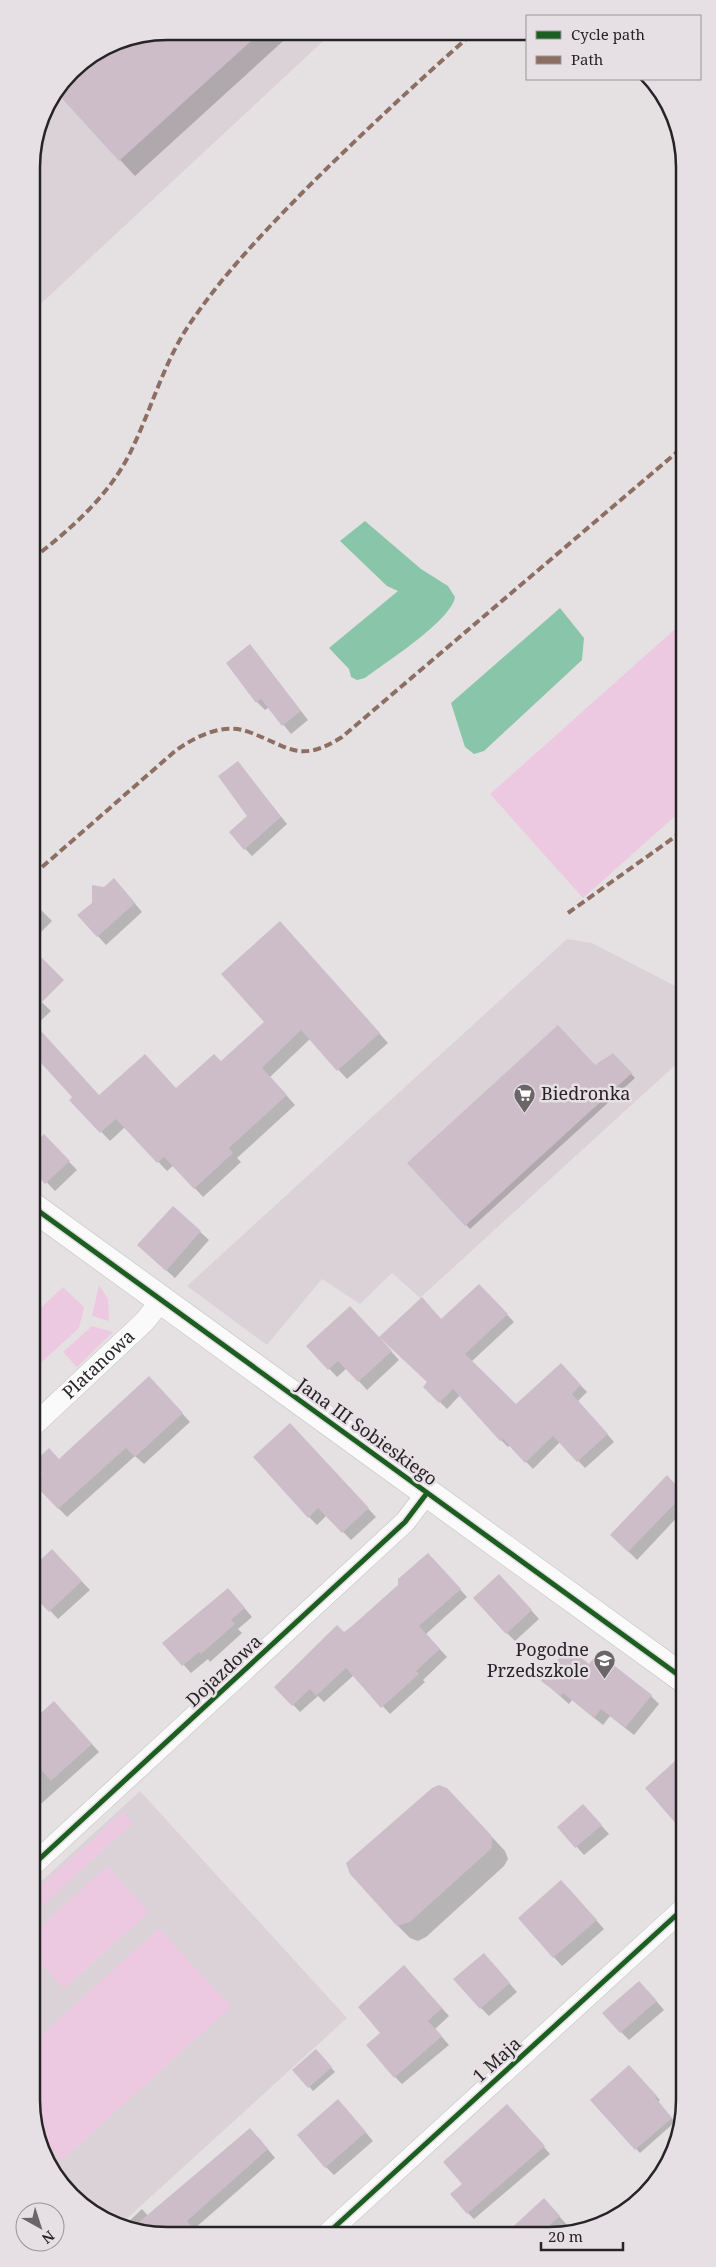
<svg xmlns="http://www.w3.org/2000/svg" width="716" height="2267" font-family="'Noto Serif',serif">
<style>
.built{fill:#dbd2d8}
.green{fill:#ecc9e1}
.water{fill:#89c5a9}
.shadow{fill:#0003}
.building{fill:#ccbdc8}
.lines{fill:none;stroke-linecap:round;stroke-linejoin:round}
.street-casing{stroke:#c1bfc0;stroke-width:22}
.secondary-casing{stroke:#c1bfc0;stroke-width:29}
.street{stroke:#fbfafb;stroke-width:21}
.secondary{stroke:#fbfafb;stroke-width:28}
.quiet{stroke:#8d6e63;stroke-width:4;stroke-dasharray:8 4;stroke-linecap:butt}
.cycleway-casing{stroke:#e6e0e4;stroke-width:8}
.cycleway{stroke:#1b5e20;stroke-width:5}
.labels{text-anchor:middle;stroke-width:5;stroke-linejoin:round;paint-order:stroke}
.poi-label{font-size:18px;fill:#272426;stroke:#e6e0e4;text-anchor:start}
.street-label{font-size:18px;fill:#272426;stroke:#e6e0e4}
.rim{fill:none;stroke:#272426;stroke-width:2.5}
</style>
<rect width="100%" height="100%" fill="#e5e1e3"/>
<path class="built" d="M 167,31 L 333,32 L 32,312 L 32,159 L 42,115 L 71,71 Z
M 567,939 L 592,943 L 683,990 L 683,1058 L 420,1298 L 392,1273 L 360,1304 L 322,1279 L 267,1345 L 187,1286 Z
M 140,1791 L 347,2018 L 122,2223 L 71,2196 L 34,2126 L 34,1888 Z"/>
<path class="green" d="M 683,622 L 683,809 L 583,898 L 490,794 Z
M 99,1285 L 108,1299 L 109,1321 L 92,1316 Z
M 63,1287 L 84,1307 L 79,1328 L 33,1370 L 33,1315 Z
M 92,1326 L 113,1332 L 77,1367 L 63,1352 Z
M 123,1812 L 133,1823 L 34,1913 L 34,1892 Z
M 107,1866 L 149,1912 L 64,1989 L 34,1956 L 34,1933 Z
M 159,1928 L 231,2007 L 61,2161 L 41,2139 L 34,2126 L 34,2042 Z"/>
<path class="water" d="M 365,521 L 421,569 L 448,586 L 455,597 C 451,621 386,662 365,678 L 357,680 L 351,677 L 349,669 L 329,648 L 398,591 L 387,586 L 340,541 Z
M 560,608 L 584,638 L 582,660 L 484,751 L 474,754 L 465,747 L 451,703 Z"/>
<path class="shadow" d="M 167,31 L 293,32 L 135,176 L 57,92 L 71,71 Z
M 250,646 L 308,720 L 291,734 L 269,707 L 265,710 L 257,702 Z
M 238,763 L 287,824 L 252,856 L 230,833 L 249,816 Z
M 122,888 L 142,912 L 106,945 L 79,915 L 93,903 Z
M 32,901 L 52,921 L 37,936 L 32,932 Z
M 289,932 L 388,1043 L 347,1079 L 310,1039 L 270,1077 L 295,1105 L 237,1158 L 241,1162 L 203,1197 L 174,1165 L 167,1171 L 125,1127 L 110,1141 L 71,1100 L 74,1097 L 33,1052 L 32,993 L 51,1011 L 35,1026 L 99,1097 L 177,1090 L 221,1062 L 265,1022 Z
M 617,1058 L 635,1078 L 470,1229 L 409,1163 L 595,1067 Z
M 44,1136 L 77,1170 L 55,1191 L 33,1168 L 33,1146 Z
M 173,1207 L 209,1240 L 175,1278 L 147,1253 Z
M 486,1292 L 514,1322 L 471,1362 L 516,1405 L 561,1365 L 587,1392 L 578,1401 L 614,1442 L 585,1468 L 560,1442 L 533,1469 L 510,1445 L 508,1447 L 501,1440 L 460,1395 L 447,1409 L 425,1387 L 429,1383 L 382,1337 L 380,1339 L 399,1360 L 367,1390 L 347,1368 L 337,1377 L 308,1346 L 379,1338 L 422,1299 L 442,1320 Z
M 157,1386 L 190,1422 L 144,1464 L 135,1456 L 67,1517 L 34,1483 Z
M 298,1433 L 376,1517 L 351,1540 L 327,1515 L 317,1525 L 309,1517 Z
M 667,1477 L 684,1493 L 684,1510 L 637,1560 L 612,1535 Z
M 60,1559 L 90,1590 L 58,1619 L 33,1593 Z
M 435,1562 L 467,1597 L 426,1634 L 447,1657 L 423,1680 L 425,1682 L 390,1714 L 354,1675 L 324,1702 L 318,1696 L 300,1712 L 276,1687 L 344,1634 L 399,1586 Z
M 507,1584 L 539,1619 L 515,1641 L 507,1633 Z
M 684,1596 L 684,1606 L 680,1601 Z
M 236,1598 L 252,1617 L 238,1629 L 242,1633 L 210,1662 L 208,1659 L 191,1673 L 164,1643 Z
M 590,1666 L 651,1696 L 659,1704 L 634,1735 L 610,1716 L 603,1725 L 572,1700 L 569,1704 L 543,1681 Z
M 62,1711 L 99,1752 L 33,1811 L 33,1723 Z
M 462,1805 L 505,1851 L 508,1859 L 504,1866 L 426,1937 L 418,1941 L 410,1938 L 395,1923 Z
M 33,1811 L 38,1816 L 33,1820 Z
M 591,1814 L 609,1834 L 584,1855 L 559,1827 Z
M 569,1889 L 604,1929 L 562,1966 L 519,1918 Z
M 484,1954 L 517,1992 L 489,2016 L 481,2008 Z
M 412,1975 L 449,2016 L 435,2029 L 449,2045 L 402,2084 L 395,2077 L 382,2033 Z
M 647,1990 L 664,2010 L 629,2040 L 621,2032 Z
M 320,2055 L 335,2072 L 313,2091 L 294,2070 Z
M 629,2067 L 660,2100 L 658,2102 L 675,2122 L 640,2153 L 591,2100 Z
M 346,2109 L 373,2141 L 334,2175 L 326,2167 Z
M 513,2112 L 550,2154 L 474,2219 L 468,2213 Z
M 258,2137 L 275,2158 L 194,2229 L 197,2233 L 141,2233 L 125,2225 L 142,2209 L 148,2216 Z
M 552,2208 L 567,2225 L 558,2233 L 516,2233 L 513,2229 Z"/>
<path class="building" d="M 167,31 L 261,32 L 119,161 L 57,93 L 71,71 L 115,41 Z
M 250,644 L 301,711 L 282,726 L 261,699 L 256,703 L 226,663 Z
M 238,761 L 281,817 L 244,850 L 229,832 L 247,816 L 218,776 Z
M 114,878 L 135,903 L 97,937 L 77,915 L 92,903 L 92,885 L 104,887 Z
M 280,921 L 380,1033 L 337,1071 L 301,1030 L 262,1068 L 287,1095 L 229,1148 L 233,1153 L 194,1189 L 164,1157 L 157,1163 L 116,1119 L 100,1133 L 69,1100 L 72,1097 L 33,1054 L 33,1022 L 99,1095 L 145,1054 L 176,1088 L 214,1054 L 221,1061 L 264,1022 L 221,974 Z
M 32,948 L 64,980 L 33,1011 Z
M 558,1025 L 595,1065 L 613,1053 L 632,1073 L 465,1226 L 407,1163 Z
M 44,1134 L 70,1161 L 45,1184 L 33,1170 L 33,1145 Z
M 173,1206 L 201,1231 L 166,1271 L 137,1245 Z
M 479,1284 L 508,1314 L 465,1354 L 516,1404 L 561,1363 L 581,1385 L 572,1394 L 608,1434 L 577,1462 L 553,1436 L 525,1463 L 503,1439 L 500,1441 L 453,1389 L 439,1403 L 423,1387 L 427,1382 L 379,1337 L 422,1297 L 441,1319 Z
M 350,1306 L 392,1351 L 358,1382 L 338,1361 L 328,1370 L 306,1346 Z
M 149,1376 L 183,1413 L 135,1457 L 126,1448 L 58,1509 L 33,1483 L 42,1474 L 33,1463 L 49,1448 L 59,1459 Z
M 290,1423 L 369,1508 L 342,1533 L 318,1508 L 308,1518 L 253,1457 Z
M 667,1475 L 684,1494 L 628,1552 L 610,1535 Z
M 52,1549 L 82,1581 L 49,1612 L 33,1595 L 33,1567 Z
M 428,1553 L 461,1589 L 419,1626 L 440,1649 L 416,1671 L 419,1674 L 381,1708 L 346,1668 L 316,1696 L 310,1689 L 292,1706 L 274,1687 L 337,1625 L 344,1632 L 352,1626 L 398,1585 L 398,1579 Z
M 499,1574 L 532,1610 L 506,1634 L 473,1598 Z
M 228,1588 L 245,1608 L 231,1620 L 235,1624 L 201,1654 L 199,1652 L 182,1666 L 162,1643 Z
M 568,1647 L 589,1664 L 598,1653 L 652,1695 L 625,1728 L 601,1709 L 594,1718 L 563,1693 L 561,1696 L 541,1681 Z
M 54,1701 L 92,1744 L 51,1781 L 33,1761 L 33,1720 Z
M 684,1753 L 684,1833 L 645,1788 Z
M 439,1785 L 447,1788 L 490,1834 L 492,1838 L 492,1848 L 410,1922 L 397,1926 L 350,1874 L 346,1863 L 432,1788 Z
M 583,1804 L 602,1825 L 575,1848 L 557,1827 Z
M 561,1880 L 597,1920 L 553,1958 L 518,1918 Z
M 484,1953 L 510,1983 L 480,2009 L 453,1979 Z
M 404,1965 L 442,2008 L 428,2021 L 442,2036 L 394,2078 L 366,2045 L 380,2033 L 358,2007 Z
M 639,1981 L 657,2001 L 620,2033 L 602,2013 Z
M 316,2049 L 332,2067 L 308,2088 L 292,2070 Z
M 629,2065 L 657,2096 L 655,2097 L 672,2118 L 635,2150 L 590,2100 Z
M 338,2099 L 366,2132 L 325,2168 L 297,2135 Z
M 507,2104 L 545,2146 L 467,2214 L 450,2194 L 462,2184 L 443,2162 Z
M 250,2128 L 268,2149 L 187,2221 L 198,2233 L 141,2233 L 132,2228 Z
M 544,2198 L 560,2216 L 541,2233 L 506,2233 Z"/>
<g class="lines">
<defs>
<g id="street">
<path id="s1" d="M 33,1426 L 144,1322 L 162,1300"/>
<path d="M 34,1864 L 405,1522 L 427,1493"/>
<path d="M 328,2233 L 684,1908"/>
</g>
<path id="secondary" d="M 33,1207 L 684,1679"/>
</defs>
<use href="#street" class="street-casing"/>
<use href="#secondary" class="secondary-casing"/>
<use href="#street" class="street"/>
<use href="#secondary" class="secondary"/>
<path class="quiet" d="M 32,559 C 70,530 110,495 131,451 C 152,408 164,361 191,322 C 223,275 262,234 302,193 C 357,138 414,85 473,33
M 33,875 L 174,752 C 194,737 223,722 249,732 C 290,747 299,764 342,737 L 683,447
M 568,913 L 683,831"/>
<defs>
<path id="cycleway" d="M 33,1207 L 684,1679
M 34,1864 L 405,1522 L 427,1493
M 328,2233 L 684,1908"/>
</defs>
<use href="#cycleway" class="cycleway-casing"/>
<use href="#cycleway" class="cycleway"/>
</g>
<defs>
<symbol id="supermarket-pin" viewBox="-11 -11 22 30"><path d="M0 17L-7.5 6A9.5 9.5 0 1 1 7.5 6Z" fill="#6a6668" stroke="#e6e0e4"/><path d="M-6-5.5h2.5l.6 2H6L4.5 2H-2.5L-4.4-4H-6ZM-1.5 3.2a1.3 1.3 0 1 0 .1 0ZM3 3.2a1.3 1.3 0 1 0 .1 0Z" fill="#fff"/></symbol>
<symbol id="school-pin" viewBox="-11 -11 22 30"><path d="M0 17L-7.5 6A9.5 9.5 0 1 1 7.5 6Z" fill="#6a6668" stroke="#e6e0e4"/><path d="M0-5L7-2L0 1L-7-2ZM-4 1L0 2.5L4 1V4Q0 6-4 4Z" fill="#fff"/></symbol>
</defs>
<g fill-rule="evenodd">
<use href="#supermarket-pin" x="512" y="1082" width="25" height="34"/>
<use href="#school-pin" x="592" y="1648" width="25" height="34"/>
</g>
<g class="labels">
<g class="poi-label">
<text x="541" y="1100">Biedronka</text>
<text x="589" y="1656" text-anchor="end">Pogodne<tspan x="589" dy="21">Przedszkole</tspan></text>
</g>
<g class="street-label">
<text dy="6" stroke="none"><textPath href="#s1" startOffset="90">Platanowa</textPath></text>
<text transform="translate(367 1432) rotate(36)" y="6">Jana III Sobieskiego</text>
<text transform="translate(224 1671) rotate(-43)" y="6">Dojazdowa</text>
<text transform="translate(497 2060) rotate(-42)" y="6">1 Maja</text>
</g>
</g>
<path d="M0 0H716V2267H0ZM167 40H549A127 127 0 0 1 676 167V2100A127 127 0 0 1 549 2227H167A127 127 0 0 1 40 2100V167A127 127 0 0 1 167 40Z" fill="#e6e0e4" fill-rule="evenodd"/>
<path class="rim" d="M167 40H549A127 127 0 0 1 676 167V2100A127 127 0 0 1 549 2227H167A127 127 0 0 1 40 2100V167A127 127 0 0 1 167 40Z"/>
<rect x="526" y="15" width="175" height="65" fill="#e6e0e4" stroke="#9a9598"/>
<rect x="536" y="31" width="25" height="8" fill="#1b5e20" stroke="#9a9598"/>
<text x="571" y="40" font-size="15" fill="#272426">Cycle path</text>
<rect x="536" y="56" width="25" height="8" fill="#8d6e63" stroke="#9a9598"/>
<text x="571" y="65" font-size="15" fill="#272426">Path</text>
<g transform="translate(40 2227) rotate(141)"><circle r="24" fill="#e6e0e4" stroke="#9a9598"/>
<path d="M0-4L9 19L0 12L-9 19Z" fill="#6a6668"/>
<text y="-8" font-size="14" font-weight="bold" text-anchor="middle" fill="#272426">N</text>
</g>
<path d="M541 2242v8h82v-8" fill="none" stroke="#272426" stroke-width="2.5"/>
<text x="548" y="2242" font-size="15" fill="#272426" stroke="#e6e0e4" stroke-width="4" paint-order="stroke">20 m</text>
</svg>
